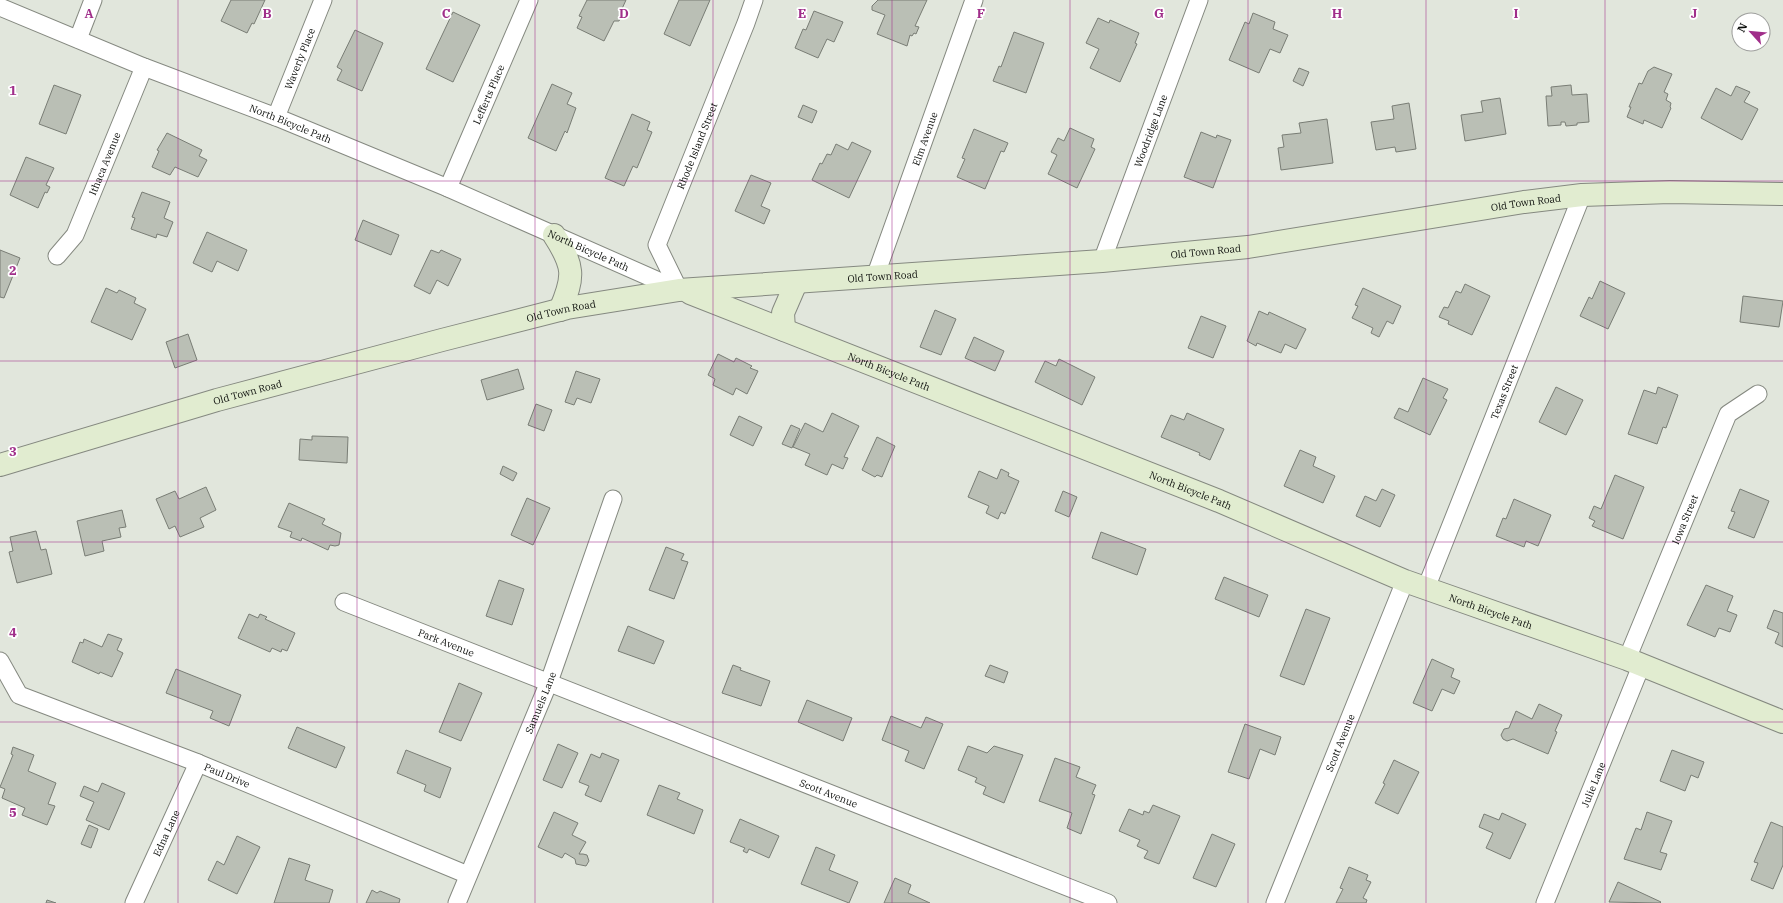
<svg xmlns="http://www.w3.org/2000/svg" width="1783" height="903" font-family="'IBM Plex Serif',serif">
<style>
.building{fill:#babfb5;stroke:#797d75}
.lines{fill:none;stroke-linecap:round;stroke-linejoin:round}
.street-casing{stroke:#858980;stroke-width:19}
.secondary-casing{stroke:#858980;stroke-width:24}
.street{stroke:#fff;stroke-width:17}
.secondary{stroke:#e1ecd0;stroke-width:22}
.grid{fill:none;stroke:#a02e8a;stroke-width:1;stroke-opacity:0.55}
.labels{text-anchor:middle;stroke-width:3.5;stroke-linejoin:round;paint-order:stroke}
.street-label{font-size:10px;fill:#0c0e0b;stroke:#fff}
.grid-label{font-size:13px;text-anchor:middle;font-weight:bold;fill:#a02e8a;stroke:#fff;stroke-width:3.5;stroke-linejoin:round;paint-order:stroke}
</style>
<rect width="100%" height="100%" fill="#e1e6dc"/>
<path class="building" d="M 231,0 L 265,0 L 254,24 L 252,23 L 247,33 L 221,21 Z
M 587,0 L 626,0 L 621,11 L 622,15 L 619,21 L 614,21 L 604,41 L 577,28 L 582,17 L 579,16 Z
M 679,0 L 710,0 L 690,46 L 664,34 Z
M 878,0 L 927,0 L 915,26 L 919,27 L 916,34 L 914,33 L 912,36 L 910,35 L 907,46 L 877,34 L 885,15 L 872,10 L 872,6 Z
M 814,11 L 843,22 L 834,42 L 827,39 L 818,58 L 795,48 L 803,29 L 806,30 Z
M 453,12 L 480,25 L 453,82 L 426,69 Z
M 1253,13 L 1275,22 L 1273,29 L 1288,35 L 1280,53 L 1270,49 L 1259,73 L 1229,60 L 1245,22 L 1249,24 Z
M 1098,18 L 1109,23 L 1110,20 L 1139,33 L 1135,43 L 1137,44 L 1120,82 L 1090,68 L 1099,49 L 1086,43 Z
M 355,30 L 383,43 L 362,91 L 337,80 L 342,70 L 337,67 Z
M 1014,32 L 1044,43 L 1026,93 L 993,81 L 999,66 L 1001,67 Z
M 1654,67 L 1672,74 L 1664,92 L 1668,94 L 1666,100 L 1671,103 L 1670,107 L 1671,108 L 1662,128 L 1644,120 L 1643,124 L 1627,117 L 1631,107 L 1629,107 L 1639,83 L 1642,84 L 1648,71 Z
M 1299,68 L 1309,72 L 1303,86 L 1293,81 Z
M 552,84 L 572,93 L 567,104 L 576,108 L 567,133 L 565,131 L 556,151 L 528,138 Z
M 54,85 L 81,95 L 66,134 L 39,124 Z
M 1571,85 L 1572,95 L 1587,94 L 1589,122 L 1577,123 L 1577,125 L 1566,126 L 1565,122 L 1561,122 L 1561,125 L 1548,126 L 1546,96 L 1552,96 L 1551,87 Z
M 1736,86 L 1750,92 L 1744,102 L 1758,109 L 1742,140 L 1701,118 L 1716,88 L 1731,96 Z
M 1500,98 L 1506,134 L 1465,141 L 1461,115 L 1483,112 L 1481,101 Z
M 1409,103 L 1416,149 L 1396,152 L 1395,147 L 1376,150 L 1371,122 L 1394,119 L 1392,106 Z
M 803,105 L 817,111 L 812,123 L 798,117 Z
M 632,114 L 650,122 L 647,130 L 652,132 L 637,168 L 633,166 L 624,186 L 605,178 Z
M 1327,119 L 1333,163 L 1281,170 L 1278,148 L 1284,147 L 1282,135 L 1301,133 L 1299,123 Z
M 1070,128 L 1094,139 L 1091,147 L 1095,149 L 1077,188 L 1048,174 L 1057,155 L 1051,152 L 1058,138 L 1064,141 Z
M 974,129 L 1008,143 L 1004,152 L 1001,151 L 985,189 L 957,177 L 965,159 L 962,158 Z
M 1201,132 L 1216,138 L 1217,135 L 1231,140 L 1213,188 L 1184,177 Z
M 167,133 L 202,150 L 199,156 L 207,160 L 198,177 L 175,167 L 170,175 L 152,167 L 159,151 L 157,150 Z
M 852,142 L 871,151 L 849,198 L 812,180 L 820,163 L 822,164 L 827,154 L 831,155 L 836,144 L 848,150 Z
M 26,157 L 54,168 L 46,185 L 50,187 L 47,193 L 45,192 L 38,208 L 10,195 Z
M 751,175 L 771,183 L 761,206 L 770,210 L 764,224 L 735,211 Z
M 142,192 L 170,202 L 164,218 L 173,222 L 167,237 L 157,234 L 156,238 L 131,229 L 135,218 L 132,217 Z
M 363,220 L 399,235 L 391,255 L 355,240 Z
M 207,232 L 247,250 L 238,271 L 217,261 L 212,272 L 193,263 Z
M 0,250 L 20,258 L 4,298 L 0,297 Z
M 431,250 L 439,253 L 441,250 L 461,259 L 448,286 L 437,280 L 430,294 L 414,286 Z
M 1600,281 L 1625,293 L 1608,329 L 1580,316 L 1589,297 L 1592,299 Z
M 1465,284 L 1490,296 L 1472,335 L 1448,324 L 1449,321 L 1439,317 L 1444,307 L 1448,308 L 1456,291 L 1461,293 Z
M 106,288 L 117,293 L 119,290 L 136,298 L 134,303 L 146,309 L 132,340 L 91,322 Z
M 1363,288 L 1401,306 L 1393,324 L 1387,321 L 1379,337 L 1371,333 L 1373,328 L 1352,318 L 1358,306 L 1355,305 Z
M 1743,296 L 1783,301 L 1779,327 L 1740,322 Z
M 935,310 L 956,319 L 941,355 L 920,347 Z
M 1259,311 L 1268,315 L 1269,312 L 1306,329 L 1296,349 L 1285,344 L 1281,353 L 1257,343 L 1256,346 L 1247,341 Z
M 1201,316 L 1226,326 L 1213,358 L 1188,348 Z
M 188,334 L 197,360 L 175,368 L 166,342 Z
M 974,337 L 1004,351 L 995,371 L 965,358 Z
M 718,354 L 734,362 L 736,358 L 752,366 L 750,368 L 758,371 L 747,394 L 736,388 L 733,395 L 713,385 L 715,379 L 708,375 Z
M 1059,359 L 1095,377 L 1082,405 L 1035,382 L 1045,361 L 1056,366 Z
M 518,369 L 524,389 L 487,400 L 481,380 Z
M 576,371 L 600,379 L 591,403 L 577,398 L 574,405 L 565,402 Z
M 1423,378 L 1448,389 L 1443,398 L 1447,400 L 1430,435 L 1394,418 L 1399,408 L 1408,412 Z
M 1556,387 L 1583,400 L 1566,435 L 1539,422 Z
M 1658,387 L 1678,395 L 1666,428 L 1663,427 L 1657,444 L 1628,434 L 1644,390 L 1656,394 Z
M 536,404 L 552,410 L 544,431 L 528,425 Z
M 832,413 L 859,426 L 844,457 L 848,458 L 843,469 L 832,464 L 827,475 L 805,465 L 810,454 L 793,447 L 805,423 L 823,432 Z
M 1187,413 L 1224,429 L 1210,460 L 1199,455 L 1200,453 L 1161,437 L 1171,415 L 1184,420 Z
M 739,416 L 762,427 L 753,446 L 730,435 Z
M 791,425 L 800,429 L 792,448 L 782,444 Z
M 312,436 L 348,437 L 347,463 L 299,460 L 300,439 L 312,440 Z
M 877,437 L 895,446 L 882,477 L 877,475 L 875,477 L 862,470 Z
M 1300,450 L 1316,457 L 1313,466 L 1335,476 L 1323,503 L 1284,486 Z
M 503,466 L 517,473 L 513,481 L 500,474 Z
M 1001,469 L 1009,473 L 1008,476 L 1019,481 L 1005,514 L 1001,512 L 998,519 L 986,513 L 989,506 L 968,497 L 979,471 L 997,479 Z
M 1615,475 L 1644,487 L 1623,539 L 1592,526 L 1595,521 L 1589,518 L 1594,506 L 1601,509 Z
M 206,487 L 216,510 L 200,518 L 204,527 L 180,537 L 175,526 L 169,529 L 156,499 L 175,491 L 179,499 Z
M 1382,489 L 1395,495 L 1380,527 L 1356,516 L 1365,496 L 1376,501 Z
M 1740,489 L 1769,501 L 1754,538 L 1728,528 L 1735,512 L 1731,511 Z
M 1063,491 L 1077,497 L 1069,517 L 1055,511 Z
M 527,498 L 550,508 L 533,545 L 511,535 Z
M 1514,499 L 1551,515 L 1538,546 L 1526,541 L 1524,547 L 1496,536 L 1503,518 L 1506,519 Z
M 289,503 L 325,519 L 322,524 L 341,533 L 339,545 L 335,546 L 330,545 L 328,550 L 302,538 L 301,541 L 290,537 L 292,532 L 278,527 Z
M 122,510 L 126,527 L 119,528 L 121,537 L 102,541 L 104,551 L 85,556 L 77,521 Z
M 36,531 L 41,550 L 46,549 L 52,574 L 17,583 L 9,552 L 13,551 L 10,537 Z
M 1101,532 L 1146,549 L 1137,575 L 1092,558 Z
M 666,547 L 684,554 L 681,560 L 688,562 L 674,599 L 649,590 Z
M 1224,577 L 1268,595 L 1259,617 L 1215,599 Z
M 499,580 L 524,589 L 512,625 L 486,616 Z
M 1706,585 L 1733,596 L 1727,611 L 1737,615 L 1730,632 L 1719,628 L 1715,637 L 1687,625 Z
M 1306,609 L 1330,618 L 1304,685 L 1280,676 Z
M 1774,610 L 1783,613 L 1783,647 L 1775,643 L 1779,633 L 1767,628 Z
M 249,614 L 258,618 L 260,614 L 267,617 L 265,619 L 295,633 L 287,651 L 282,649 L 281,652 L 272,648 L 270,652 L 238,638 Z
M 628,626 L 664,641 L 654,664 L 618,651 Z
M 108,634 L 122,639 L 117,650 L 123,653 L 112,677 L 100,672 L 99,674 L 72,662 L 80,642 L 83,643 L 84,639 L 102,647 Z
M 1432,659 L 1454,669 L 1451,677 L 1460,681 L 1454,694 L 1442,689 L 1432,711 L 1413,703 Z
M 733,665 L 741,668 L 740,670 L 770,681 L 761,706 L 722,693 Z
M 990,665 L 1008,672 L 1004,683 L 985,676 Z
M 176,669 L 241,695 L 229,726 L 210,718 L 213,711 L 166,693 Z
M 459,683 L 482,693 L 461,741 L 439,732 Z
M 807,700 L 852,718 L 843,741 L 798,722 Z
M 1539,704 L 1562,715 L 1555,731 L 1557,732 L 1548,754 L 1513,739 L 1507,741 L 1503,739 L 1501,735 L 1504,729 L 1509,728 L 1516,711 L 1532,719 Z
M 891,716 L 921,728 L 926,717 L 943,724 L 924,769 L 905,761 L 909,751 L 882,740 Z
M 1245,724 L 1281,737 L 1275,755 L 1260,749 L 1249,779 L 1228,772 Z
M 297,727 L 345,747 L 336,768 L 288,748 Z
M 558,744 L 578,753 L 562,788 L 543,780 Z
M 968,746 L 987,753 L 994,746 L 1023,755 L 1004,803 L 983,794 L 986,787 L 975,782 L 977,778 L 958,770 Z
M 13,747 L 34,755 L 28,771 L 56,783 L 48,804 L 55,806 L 47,825 L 22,815 L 25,808 L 2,798 L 5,789 L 0,787 L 13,755 L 11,754 Z
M 406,750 L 451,768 L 440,798 L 424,791 L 426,785 L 397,773 Z
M 1672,750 L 1704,762 L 1698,778 L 1691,775 L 1685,791 L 1660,781 Z
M 602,753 L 619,760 L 601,802 L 585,795 L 589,786 L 579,782 L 591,754 L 600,758 Z
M 1055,758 L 1080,767 L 1076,777 L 1096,785 L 1092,794 L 1095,795 L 1081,834 L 1067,828 L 1072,813 L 1039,801 Z
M 1394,760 L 1419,772 L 1398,814 L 1375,803 L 1385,784 L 1383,783 Z
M 102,783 L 125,793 L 109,830 L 86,820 L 94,802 L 80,796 L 84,786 L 98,792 Z
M 659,785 L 680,793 L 677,799 L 703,810 L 694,834 L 647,815 Z
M 1153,805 L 1180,816 L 1159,864 L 1144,858 L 1148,851 L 1137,846 L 1140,840 L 1119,831 L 1129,809 L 1143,815 L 1144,811 L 1149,813 Z
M 554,812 L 578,823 L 572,835 L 586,842 L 579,854 L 583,854 L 587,855 L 589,861 L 586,866 L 576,864 L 575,859 L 565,853 L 562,858 L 538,847 Z
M 1647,812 L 1672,821 L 1660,852 L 1667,854 L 1661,870 L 1624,859 L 1636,828 L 1641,830 Z
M 1502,813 L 1526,824 L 1510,859 L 1486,848 L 1493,833 L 1479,827 L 1484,814 L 1499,820 Z
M 740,819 L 779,836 L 769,858 L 749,849 L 747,853 L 743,851 L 745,848 L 730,842 Z
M 1771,822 L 1783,827 L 1783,865 L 1773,889 L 1751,880 L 1758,863 L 1754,862 Z
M 89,825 L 98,829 L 91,848 L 81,844 Z
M 1212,834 L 1235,844 L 1216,887 L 1193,878 Z
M 237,836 L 260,847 L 237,894 L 208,880 L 217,861 L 224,865 Z
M 816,847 L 835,855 L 829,870 L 858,882 L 849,903 L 801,884 Z
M 289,858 L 310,865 L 305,880 L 333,890 L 329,903 L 274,903 Z
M 1349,867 L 1368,875 L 1366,880 L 1371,882 L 1363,898 L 1367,900 L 1366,903 L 1336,903 L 1343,889 L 1340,888 Z
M 895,878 L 911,885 L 908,893 L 930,903 L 884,903 Z
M 1618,882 L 1661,902 L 1660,903 L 1609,902 Z
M 372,890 L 377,893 L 380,891 L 400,899 L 399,903 L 366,903 Z
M 47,900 L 56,903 L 46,903 Z"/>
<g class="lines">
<defs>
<g id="street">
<path id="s1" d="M 0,7 L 144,67 L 276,117 L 448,188 L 679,290"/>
<path d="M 78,39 L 93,0"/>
<path id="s2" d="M 276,117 L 323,0"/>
<path id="s3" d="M 448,188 L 529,0"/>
<path id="s4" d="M 57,256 L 75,235 L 144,67"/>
<path id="s5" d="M 1102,261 L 1199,0"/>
<path id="s6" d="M 875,277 L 974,0"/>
<path id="s7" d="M 679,290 L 657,245 L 746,23 L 754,0"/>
<path id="s8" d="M 1426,588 L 1582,195"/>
<path id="s9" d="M 344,602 L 1108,903"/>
<path id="s10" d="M 1627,659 L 1728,414 L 1758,394"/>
<path id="s11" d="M 0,661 L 19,695 L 198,763 L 468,875"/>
<path id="s12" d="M 134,903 L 198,763"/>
<path id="s13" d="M 457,903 L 549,682 L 613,499"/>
<path id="s14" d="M 1275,903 L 1405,581"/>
<path id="s15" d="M 1545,903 L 1641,666"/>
</g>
<g id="secondary">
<path d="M 554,235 C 574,266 575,276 560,310"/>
<path id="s16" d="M 690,293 L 1219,501 L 1405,581 L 1627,659 L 1783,722"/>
<path d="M 784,330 L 783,313 L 796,283"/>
<path id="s17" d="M 0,465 L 217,400 L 442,340 L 567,308 L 679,290 L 1102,261 L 1248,247 L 1524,202 L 1582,195 L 1670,192 L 1783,194"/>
</g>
</defs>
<use href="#street" class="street-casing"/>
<use href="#secondary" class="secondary-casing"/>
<use href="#street" class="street"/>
<use href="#secondary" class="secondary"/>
</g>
<path class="grid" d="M 178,0 L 178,903M 357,0 L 357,903M 535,0 L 535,903M 713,0 L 713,903M 892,0 L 892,903M 1070,0 L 1070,903M 1248,0 L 1248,903M 1426,0 L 1426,903M 1605,0 L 1605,903M 0,181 L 1783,181M 0,361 L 1783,361M 0,542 L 1783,542M 0,722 L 1783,722"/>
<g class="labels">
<g class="street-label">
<text dy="4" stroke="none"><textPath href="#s2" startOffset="63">Waverly Place</textPath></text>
<text dy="4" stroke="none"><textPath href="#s3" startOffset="102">Lefferts Place</textPath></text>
<text dy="4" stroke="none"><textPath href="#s1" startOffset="313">North Bicycle Path</textPath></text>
<text dy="4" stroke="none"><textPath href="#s5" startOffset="139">Woodridge Lane</textPath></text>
<text dy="4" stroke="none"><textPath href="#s6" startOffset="147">Elm Avenue</textPath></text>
<text dy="4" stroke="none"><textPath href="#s7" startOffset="157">Rhode Island Street</textPath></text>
<text dy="4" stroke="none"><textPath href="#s4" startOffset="105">Ithaca Avenue</textPath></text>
<text dy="4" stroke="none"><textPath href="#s17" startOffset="1554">Old Town Road</textPath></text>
<text dy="4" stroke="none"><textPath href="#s1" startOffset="637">North Bicycle Path</textPath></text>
<text dy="4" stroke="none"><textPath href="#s17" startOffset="1230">Old Town Road</textPath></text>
<text dy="4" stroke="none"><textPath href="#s17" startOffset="906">Old Town Road</textPath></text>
<text dy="4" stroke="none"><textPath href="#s17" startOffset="582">Old Town Road</textPath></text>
<text dy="4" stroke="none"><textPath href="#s16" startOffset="214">North Bicycle Path</textPath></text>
<text dy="4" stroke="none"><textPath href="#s8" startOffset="211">Texas Street</textPath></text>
<text dy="4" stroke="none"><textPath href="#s17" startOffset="258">Old Town Road</textPath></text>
<text dy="4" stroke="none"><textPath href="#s16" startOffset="538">North Bicycle Path</textPath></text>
<text dy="4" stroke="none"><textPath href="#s10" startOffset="151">Iowa Street</textPath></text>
<text dy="4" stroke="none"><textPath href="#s16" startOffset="862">North Bicycle Path</textPath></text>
<text dy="4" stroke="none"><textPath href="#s9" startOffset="110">Park Avenue</textPath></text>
<text dy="4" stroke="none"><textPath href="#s13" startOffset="217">Samuels Lane</textPath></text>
<text dy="4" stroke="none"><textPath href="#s14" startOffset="173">Scott Avenue</textPath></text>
<text dy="4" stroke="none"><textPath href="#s11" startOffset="262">Paul Drive</textPath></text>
<text dy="4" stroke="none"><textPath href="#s15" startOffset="128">Julie Lane</textPath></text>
<text dy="4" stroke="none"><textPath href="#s9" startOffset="521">Scott Avenue</textPath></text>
<text dy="4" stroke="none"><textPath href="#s12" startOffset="77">Edna Lane</textPath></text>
</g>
</g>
<g class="grid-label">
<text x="89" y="18">A</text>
<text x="267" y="18">B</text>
<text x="446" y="18">C</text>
<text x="624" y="18">D</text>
<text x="802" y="18">E</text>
<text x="981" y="18">F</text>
<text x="1159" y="18">G</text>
<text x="1337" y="18">H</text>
<text x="1516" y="18">I</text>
<text x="1694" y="18">J</text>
<text x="13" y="95">1</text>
<text x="13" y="275">2</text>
<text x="13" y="456">3</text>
<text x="13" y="637">4</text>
<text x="13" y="817">5</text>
</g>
<g transform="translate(1751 32) rotate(297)"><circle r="19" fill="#ffffff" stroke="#9e9f9d"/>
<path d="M0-3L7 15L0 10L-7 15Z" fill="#a02e8a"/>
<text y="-6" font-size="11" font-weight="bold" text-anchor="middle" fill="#0c0e0b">N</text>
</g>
</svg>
